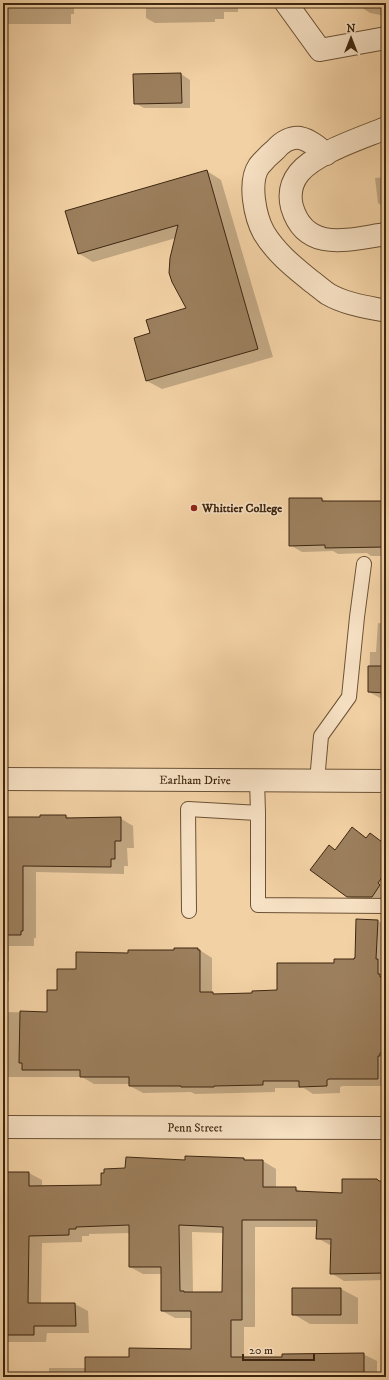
<svg xmlns="http://www.w3.org/2000/svg" width="389" height="1380" font-family="'IM FELL DW Pica',serif">
<style>
.shadow{fill:#0003;fill-rule:evenodd}
.building{fill:#9c7f5d;stroke:#3e2710;fill-rule:evenodd}
.lines{fill:none;stroke-linecap:round;stroke-linejoin:round}
.lane-casing{stroke:#6b5235;stroke-width:16}
.street-casing{stroke:#6b5235;stroke-width:24}
.lane{stroke:#f7e1c4;stroke-width:14}
.street{stroke:#f7e1c4;stroke-width:22}
.poi-dot{fill:#8f2418;stroke:#f7e1c4;stroke-width:1.5}
.labels{text-anchor:middle;stroke-width:3;stroke-linejoin:round;paint-order:stroke}
.poi-label{font-size:12px;font-weight:bold;fill:#3e2710;stroke:#f7e1c4;text-anchor:start}
.street-label{font-size:12px;fill:#3e2710;stroke:#f7e1c4}
</style>
<rect width="100%" height="100%" fill="#f2d1a4"/>
<filter id="stains"><feTurbulence type="fractalNoise" baseFrequency=".005" numOctaves="4"/><feColorMatrix values="0 0 0 0 .2 0 0 0 0 .09 0 0 0 0 .02 0 0 0 .5 -.17"/></filter>
<radialGradient id="worn" r=".72"><stop offset=".6" stop-color="#630" stop-opacity="0"/><stop offset="1" stop-color="#630" stop-opacity=".3"/></radialGradient>
<path class="shadow" d="M 3,3 L 74,3 L 74,14 L 71,14 L 71,24 L 3,24 Z
M 146,3 L 238,3 L 238,12 L 224,12 L 224,19 L 215,19 L 215,22 L 155,23 L 146,18 Z
M 361,3 L 386,3 L 386,16 L 370,13 L 361,7 Z
M 181,74 L 190,80 L 190,108 L 144,108 L 135,103 Z
M 207,171 L 221,180 L 273,357 L 162,389 L 147,381 L 151,334 L 188,308 L 176,238 L 93,262 L 78,253 Z
M 386,177 L 386,208 L 378,203 L 375,178 Z
M 290,499 L 322,499 L 328,502 L 386,502 L 386,556 L 371,556 L 367,553 L 338,554 L 333,551 L 302,552 L 290,545 Z
M 378,623 L 386,624 L 386,698 L 380,698 L 369,692 L 370,652 L 376,652 Z
M 41,816 L 66,816 L 72,819 L 120,818 L 133,826 L 134,848 L 127,848 L 128,866 L 124,866 L 124,874 L 36,872 L 36,938 L 34,938 L 34,946 L 9,946 L 9,981 L 6,981 L 6,1012 L 48,1013 L 58,991 L 77,970 L 129,954 L 198,949 L 212,958 L 212,993 L 216,995 L 253,994 L 278,991 L 335,964 L 355,960 L 378,921 L 386,925 L 386,1086 L 343,1086 L 340,1087 L 340,1093 L 313,1094 L 304,1088 L 275,1088 L 275,1092 L 195,1094 L 191,1092 L 143,1093 L 130,1086 L 130,1084 L 94,1084 L 82,1077 L 7,1077 L 7,1083 L 3,1083 L 3,818 L 41,818 Z
M 352,829 L 367,838 L 370,834 L 386,844 L 386,902 L 360,904 L 348,896 L 336,851 Z
M 244,1159 L 249,1161 L 263,1161 L 276,1169 L 276,1188 L 295,1188 L 302,1192 L 343,1194 L 380,1182 L 386,1182 L 386,1280 L 344,1281 L 331,1273 L 332,1246 L 317,1238 L 317,1227 L 255,1227 L 255,1327 L 244,1327 L 244,1358 L 283,1358 L 363,1354 L 377,1361 L 377,1377 L 49,1377 L 49,1368 L 86,1368 L 130,1358 L 192,1350 L 192,1318 L 175,1318 L 162,1311 L 162,1274 L 143,1274 L 130,1267 L 130,1233 L 89,1234 L 89,1236 L 82,1236 L 82,1242 L 42,1243 L 41,1304 L 75,1304 L 88,1311 L 89,1333 L 47,1333 L 46,1342 L 3,1342 L 3,1173 L 29,1173 L 42,1180 L 42,1187 L 102,1186 L 126,1169 L 186,1161 ZM 192,1232 L 224,1233 L 223,1293 L 193,1293 Z
M 293,1289 L 341,1289 L 358,1298 L 358,1324 L 310,1324 L 293,1314 Z"/>
<path class="building" d="M 181,73 L 182,103 L 134,104 L 133,74 Z
M 207,170 L 258,349 L 146,381 L 134,338 L 150,333 L 146,320 L 186,308 L 172,282 L 169,273 L 170,258 L 178,225 L 78,254 L 65,211 Z
M 289,498 L 322,498 L 322,501 L 386,501 L 386,547 L 325,548 L 325,545 L 289,546 Z
M 368,666 L 386,666 L 386,693 L 368,692 Z
M 40,815 L 66,815 L 66,818 L 121,817 L 121,841 L 115,841 L 115,859 L 111,859 L 111,867 L 23,866 L 23,931 L 21,931 L 21,935 L 3,935 L 3,817 L 40,817 Z
M 352,827 L 366,838 L 370,833 L 386,845 L 386,872 L 378,883 L 380,885 L 372,897 L 347,897 L 310,870 L 329,845 L 335,850 Z
M 356,919 L 378,920 L 376,959 L 378,959 L 378,974 L 380,974 L 380,977 L 382,977 L 382,1053 L 380,1053 L 380,1056 L 378,1056 L 378,1079 L 329,1079 L 327,1080 L 327,1086 L 299,1087 L 299,1081 L 263,1081 L 263,1085 L 214,1086 L 214,1087 L 181,1087 L 181,1086 L 129,1086 L 129,1077 L 80,1077 L 80,1070 L 22,1070 L 22,1063 L 19,1063 L 20,1011 L 47,1012 L 47,990 L 57,990 L 57,969 L 76,969 L 76,952 L 128,953 L 128,950 L 174,950 L 174,948 L 198,948 L 198,950 L 200,950 L 200,992 L 213,992 L 213,994 L 252,993 L 252,991 L 277,990 L 277,963 L 334,963 L 334,959 L 354,959 L 354,958 L 355,958 Z
M 185,1156 L 244,1158 L 244,1160 L 263,1160 L 263,1187 L 296,1187 L 296,1191 L 342,1193 L 342,1179 L 377,1179 L 379,1181 L 386,1181 L 386,1273 L 330,1274 L 331,1239 L 316,1239 L 317,1220 L 242,1220 L 242,1320 L 231,1320 L 231,1357 L 282,1357 L 282,1354 L 364,1353 L 364,1377 L 85,1377 L 85,1357 L 129,1357 L 129,1348 L 191,1349 L 191,1311 L 161,1311 L 161,1267 L 129,1267 L 129,1225 L 76,1227 L 76,1229 L 69,1229 L 69,1235 L 29,1236 L 28,1303 L 75,1303 L 76,1326 L 34,1326 L 34,1335 L 3,1335 L 3,1172 L 29,1172 L 29,1186 L 101,1185 L 101,1173 L 104,1173 L 104,1169 L 125,1168 L 126,1157 L 185,1160 ZM 179,1225 L 223,1227 L 222,1292 L 184,1292 L 184,1291 L 180,1291 Z
M 292,1288 L 341,1288 L 341,1315 L 292,1315 Z"/>
<g class="lines">
<defs>
<path id="lane" d="M 317,781 L 321,736 L 349,697 L 357,617 L 364,564
M 258,813 L 258,905 L 386,906
M 189,911 L 188,809 L 258,813 L 257,780"/>
<g id="street">
<path d="M 286,3 L 320,50 L 386,38"/>
<path d="M 386,128 C 362,138 315,153 299,173 C 291,183 289,195 292,207 C 306,254 350,239 386,234"/>
<path d="M 326,154 C 319,148 310,140 300,138 C 291,137 282,142 276,149 C 270,154 264,160 259,166 C 248,182 255,217 264,233 C 276,253 294,267 311,281 C 317,285 322,290 328,294 C 345,304 367,307 386,311"/>
<path id="s1" d="M 3,779 L 386,781"/>
<path id="s2" d="M 3,1127 L 386,1128"/>
</g>
</defs>
<use href="#lane" class="lane-casing"/>
<use href="#street" class="street-casing"/>
<use href="#lane" class="lane"/>
<use href="#street" class="street"/>
</g>
<circle class="poi-dot" cx="194" cy="508" r="4"/>
<g class="labels">
<g class="poi-label">
<text x="202" y="512">Whittier College</text>
</g>
<g class="street-label">
<text dy="4" stroke="none"><textPath href="#s1" startOffset="192">Earlham Drive</textPath></text>
<text dy="4" stroke="none"><textPath href="#s2" startOffset="192">Penn Street</textPath></text>
</g>
</g>
<rect width="389" height="1380" fill="none" stroke="#f2d1a4" stroke-width="16"/>
<rect x="4" y="4" width="381" height="1372" fill="none" stroke="#3e2710" stroke-width="2"/>
<rect x="8" y="8" width="373" height="1364" fill="none" stroke="#3e2710"/>
<g transform="translate(351 38)" stroke="#f7e1c4" stroke-width="3" paint-order="stroke">
<path d="M0-3L7 15L0 10L-7 15Z" fill="#3e2710"/>
<text y="-6" font-size="11" font-weight="bold" text-anchor="middle" fill="#3e2710">N</text>
</g>
<path d="M243 1354v6h71v-6" fill="none" stroke="#3e2710" stroke-width="2"/>
<text x="249" y="1354" font-size="12" fill="#3e2710" stroke="#f7e1c4" stroke-width="3" paint-order="stroke">20 m</text>
<rect width="100%" height="100%" filter="url(#stains)"/>
<rect width="100%" height="100%" fill="url(#worn)"/>
</svg>
